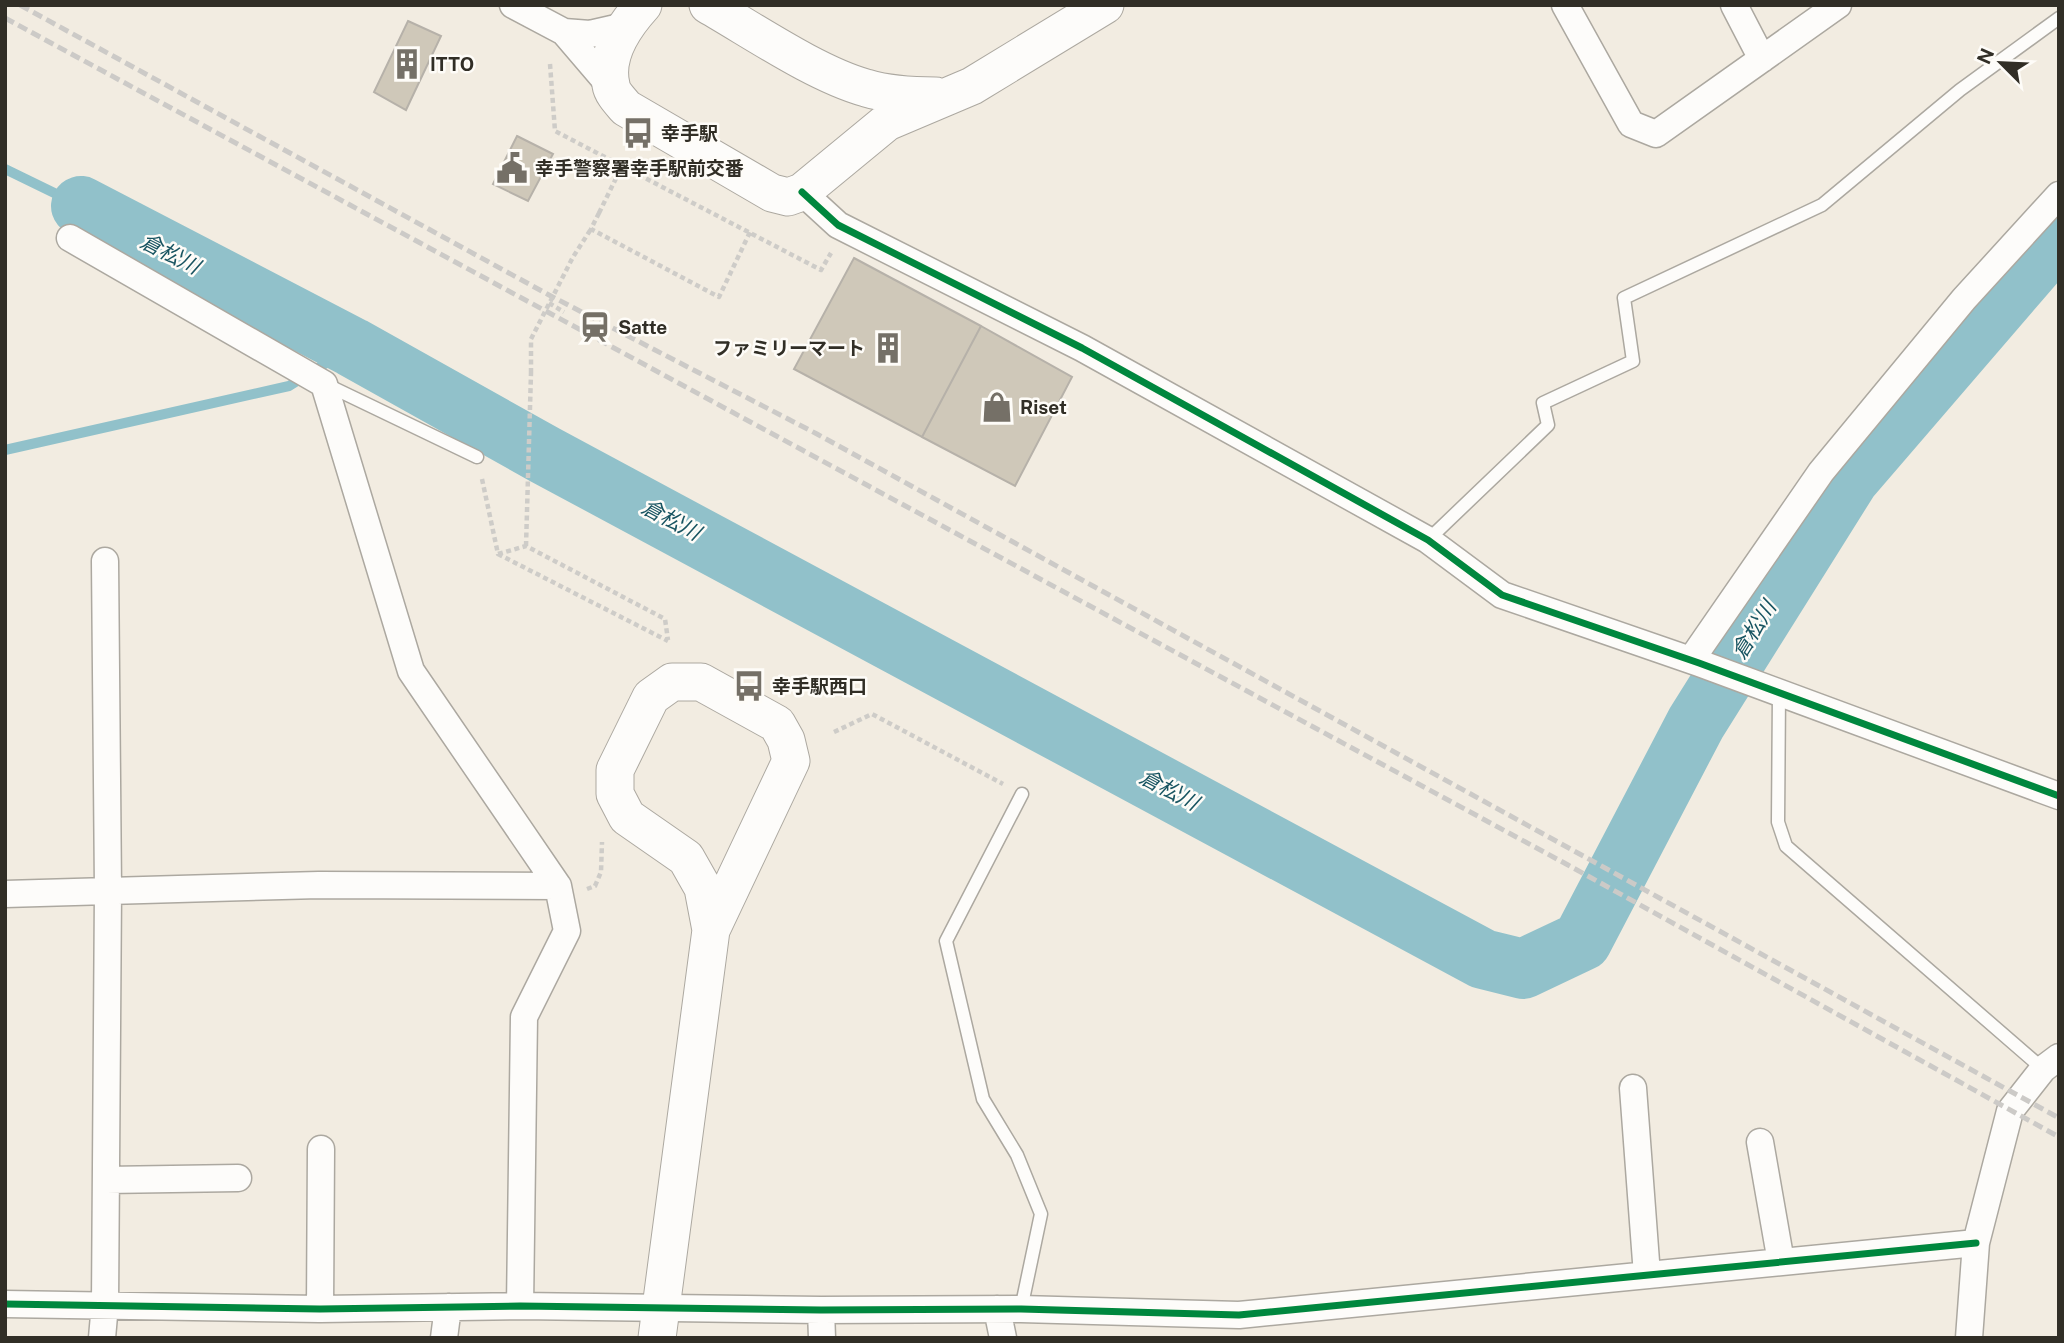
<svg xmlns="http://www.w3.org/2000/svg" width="2064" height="1343" font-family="'Public Sans','Noto Sans JP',sans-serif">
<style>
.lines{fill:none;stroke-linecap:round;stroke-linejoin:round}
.stream{stroke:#91c1ca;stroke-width:10}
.river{stroke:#91c1ca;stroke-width:60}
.building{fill:#cfc8b9;stroke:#b6b1a9;stroke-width:2}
.lane-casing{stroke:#aca8a0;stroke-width:15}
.street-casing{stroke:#aca8a0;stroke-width:29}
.secondary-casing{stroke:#aca8a0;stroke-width:39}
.path{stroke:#ceccc8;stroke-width:4.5;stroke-dasharray:5 3.5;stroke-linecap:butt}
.lane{stroke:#fdfcfa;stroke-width:12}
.street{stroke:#fdfcfa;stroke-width:26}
.secondary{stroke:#fdfcfa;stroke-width:37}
.rail{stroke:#cccac7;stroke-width:5;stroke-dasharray:10 5;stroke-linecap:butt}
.path-bridge{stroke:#ceccc8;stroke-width:4.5;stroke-dasharray:5 3.5;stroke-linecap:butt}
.cycleway-casing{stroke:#fefcf8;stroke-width:11}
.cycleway{stroke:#00873e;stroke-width:7}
.labels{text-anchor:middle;stroke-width:5;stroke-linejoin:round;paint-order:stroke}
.poi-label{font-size:19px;font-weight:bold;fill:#312e26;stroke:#fefcf8;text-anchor:start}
.water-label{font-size:21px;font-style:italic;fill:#185461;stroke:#fefcf8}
</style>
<rect width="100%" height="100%" fill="#f2ece1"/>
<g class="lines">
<path class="stream" d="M 5,169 L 81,206
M 5,450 L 289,386 L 352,347"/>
<path class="river" d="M 81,206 L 352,347 L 545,455 L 1483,959 L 1523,969 L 1582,941 L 1696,723 L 1849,479 L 2059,235"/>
</g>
<path class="building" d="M 408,21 L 441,36 L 406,110 L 374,92 Z
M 517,136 L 553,154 L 528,201 L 493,184 Z
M 854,258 L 981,326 L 922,437 L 794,369 Z
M 981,326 L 1072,377 L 1015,486 L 922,437 Z"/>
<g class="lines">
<defs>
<path id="lane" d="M 325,384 L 477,457
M 1428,540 L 1548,425 L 1543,403 L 1633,361 L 1624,298 L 1822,205 L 1960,90 L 2059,18
M 1779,693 L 1778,822 L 1786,846 L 2043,1069
M 1021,1309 L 1041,1214 L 1017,1155 L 983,1099 L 946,941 L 1022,794"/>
<path id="street" d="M 513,5 L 564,32
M 1565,5 L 1631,124 L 1656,134 L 1838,5
M 1734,5 L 1762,59
M 611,87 L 564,32 L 590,34 L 625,26
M 802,192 L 838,225 L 1082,348 L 1428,540 L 1502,595 L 1699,663 L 2059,796
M 70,238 L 324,384 L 411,671 L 558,886 L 567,931 L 524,1017 L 520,1306
M 1691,660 L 1821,472 L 1964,299 L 2059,195
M 5,894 L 319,885 L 558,886
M 1633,1088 L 1647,1275
M 1760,1142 L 1781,1262
M 106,1180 L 238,1178
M 5,1304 L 320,1309 L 520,1306 L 821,1310 L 1021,1309 L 1239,1315 L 1976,1243
M 320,1309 L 321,1149
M 997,1309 L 1003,1338
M 821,1310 L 822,1338
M 102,1338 L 105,1304 L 108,890 L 105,561
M 444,1338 L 448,1307
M 1969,1338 L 1976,1243 L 2010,1111 L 2043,1069 L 2059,1057"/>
<path id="secondary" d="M 643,5 C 624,26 604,55 611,85 C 612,93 621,102 626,108 L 772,193 L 788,197 L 802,192 L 887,122 L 972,86 L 1105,5
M 708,5 C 755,32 816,74 866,88 C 889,95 912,96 936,96
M 657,1338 L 711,930 L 791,761 L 786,740 L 777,724 L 701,682 L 672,682 L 651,697 L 615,770 L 615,794 L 627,817 L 686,858 L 703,888 L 711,930"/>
</defs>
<use href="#lane" class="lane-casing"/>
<use href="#street" class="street-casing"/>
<use href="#secondary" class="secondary-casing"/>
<path class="path" d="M 550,64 L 555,131 L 821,270 L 831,253
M 599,213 L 591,229 L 719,297 L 751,230
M 599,213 L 623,164
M 549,303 L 564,312
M 482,479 L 498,554 L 668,641
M 526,546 L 531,373
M 498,554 L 526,546 L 665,619 L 668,640
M 834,732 L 872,714 L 1003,784
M 587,889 L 595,886 L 601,872 L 602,842"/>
<use href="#lane" class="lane"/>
<use href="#street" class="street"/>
<use href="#secondary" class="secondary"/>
<path class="rail" d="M 20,5 L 549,295 L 817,434 L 2059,1118
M 5,18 L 1568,865 L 2059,1137"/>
<path class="path-bridge" d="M 531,373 L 531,339 L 573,257 L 591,229"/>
<defs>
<path id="cycleway" d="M 802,192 L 838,225 L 1082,348 L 1428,540 L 1502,595 L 1699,663 L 2059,796
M 5,1304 L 320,1309 L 520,1306 L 821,1310 L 1021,1309 L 1239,1315 L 1976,1243"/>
</defs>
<use href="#cycleway" class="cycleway-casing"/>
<use href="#cycleway" class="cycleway"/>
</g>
<defs>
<symbol id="building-bare" viewBox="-9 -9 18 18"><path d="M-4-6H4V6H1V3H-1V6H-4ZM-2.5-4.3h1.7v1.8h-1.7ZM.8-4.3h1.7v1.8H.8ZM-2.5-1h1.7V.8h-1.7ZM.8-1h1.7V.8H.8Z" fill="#757067" stroke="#fefcf8" stroke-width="2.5" paint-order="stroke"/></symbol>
<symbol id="bus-bare" viewBox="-9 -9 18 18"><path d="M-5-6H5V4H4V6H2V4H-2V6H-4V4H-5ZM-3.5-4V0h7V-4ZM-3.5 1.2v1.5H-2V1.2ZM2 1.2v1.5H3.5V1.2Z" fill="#757067" stroke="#fefcf8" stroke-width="2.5" paint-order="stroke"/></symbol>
<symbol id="civic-bare" viewBox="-9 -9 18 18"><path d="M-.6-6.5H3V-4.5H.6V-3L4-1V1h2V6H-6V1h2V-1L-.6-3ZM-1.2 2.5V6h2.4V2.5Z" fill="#757067" stroke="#fefcf8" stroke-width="2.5" paint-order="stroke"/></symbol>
<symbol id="station-bare" viewBox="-9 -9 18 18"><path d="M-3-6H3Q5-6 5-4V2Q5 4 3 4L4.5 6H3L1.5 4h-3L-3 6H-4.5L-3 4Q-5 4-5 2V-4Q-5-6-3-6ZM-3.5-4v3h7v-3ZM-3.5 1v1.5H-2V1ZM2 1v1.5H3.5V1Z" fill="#757067" stroke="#fefcf8" stroke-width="2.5" paint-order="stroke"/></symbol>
<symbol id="shop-bare" viewBox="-9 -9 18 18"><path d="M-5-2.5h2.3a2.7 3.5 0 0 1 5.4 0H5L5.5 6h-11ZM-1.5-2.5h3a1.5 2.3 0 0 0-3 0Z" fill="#757067" stroke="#fefcf8" stroke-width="2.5" paint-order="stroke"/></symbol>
</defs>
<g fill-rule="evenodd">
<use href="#building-bare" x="385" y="42" width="44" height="44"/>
<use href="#bus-bare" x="616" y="111" width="44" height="44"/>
<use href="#civic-bare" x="490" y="146" width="44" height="44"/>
<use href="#station-bare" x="573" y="305" width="44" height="44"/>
<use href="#building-bare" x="866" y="326" width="44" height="44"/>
<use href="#shop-bare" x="975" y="385" width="44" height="44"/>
<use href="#bus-bare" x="727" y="664" width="44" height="44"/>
</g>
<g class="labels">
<g class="poi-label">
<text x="430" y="71">ITTO</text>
<text x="661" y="140">幸手駅</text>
<text x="535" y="175">幸手警察署幸手駅前交番</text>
<text x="618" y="334">Satte</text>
<text x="865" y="355" text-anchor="end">ファミリーマート</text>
<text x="1020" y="414">Riset</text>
<text x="772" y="693">幸手駅西口</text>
</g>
<g class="water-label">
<text transform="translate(170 254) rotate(27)" y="7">倉松川</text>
<text transform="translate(671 520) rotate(28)" y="7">倉松川</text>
<text transform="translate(1754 630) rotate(-58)" y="7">倉松川</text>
<text transform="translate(1169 790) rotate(28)" y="7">倉松川</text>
</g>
</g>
<rect width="2064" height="1343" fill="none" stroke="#312e26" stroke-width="14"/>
<g transform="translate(2001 63) rotate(294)" stroke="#fefcf8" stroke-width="5" paint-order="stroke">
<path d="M0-5L12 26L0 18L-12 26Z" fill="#312e26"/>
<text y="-10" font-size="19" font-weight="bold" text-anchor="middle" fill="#312e26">N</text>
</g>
</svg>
